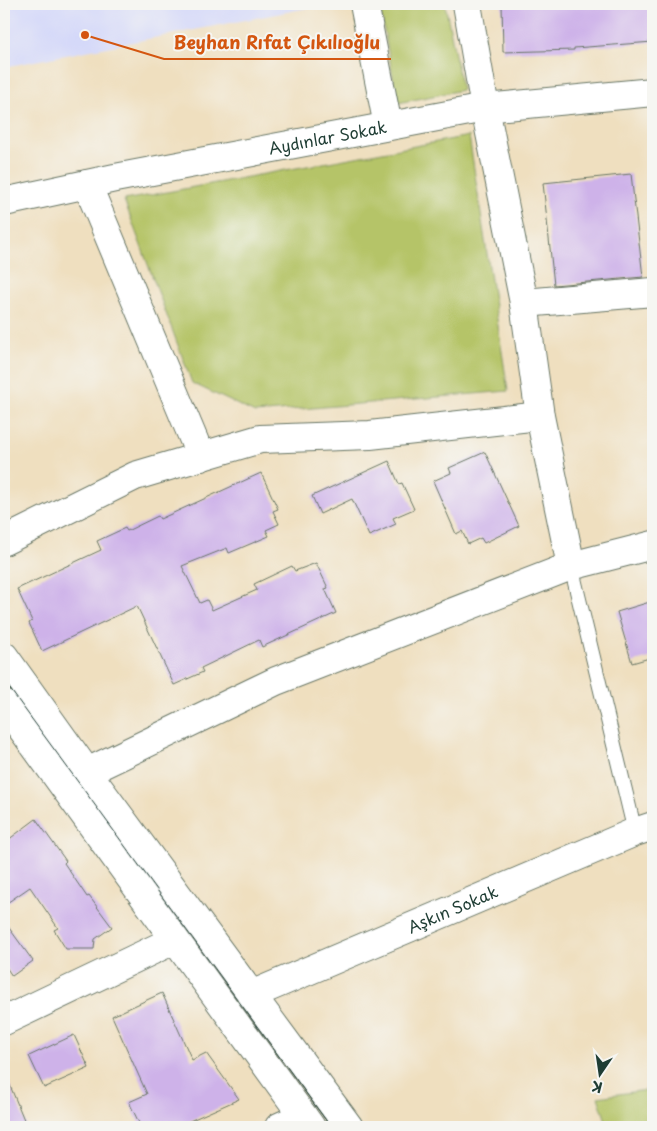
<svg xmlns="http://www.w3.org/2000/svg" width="657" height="1131" font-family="'Playpen Sans',sans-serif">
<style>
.built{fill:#d4d8f9}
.green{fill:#b5c467;stroke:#6a804e}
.building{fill:#ceb2e9}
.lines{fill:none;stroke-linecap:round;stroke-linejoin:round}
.service-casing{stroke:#687665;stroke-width:16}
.minor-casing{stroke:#687665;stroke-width:30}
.service{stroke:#fff;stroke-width:14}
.minor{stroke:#fff;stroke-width:28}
.tram{stroke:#1f3d34;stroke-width:1}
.labels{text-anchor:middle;stroke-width:4;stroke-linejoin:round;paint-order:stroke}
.street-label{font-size:16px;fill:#1f3d34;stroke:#f6f6f2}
.leader{fill:none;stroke:#d45610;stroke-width:2}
.callout-dot{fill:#d45610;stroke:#f6f6f2;stroke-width:2}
.callout-label{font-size:18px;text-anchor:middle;font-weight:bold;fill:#d45610;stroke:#f6f6f2;stroke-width:4;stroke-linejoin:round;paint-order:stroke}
</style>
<rect width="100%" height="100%" fill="#f6f6f2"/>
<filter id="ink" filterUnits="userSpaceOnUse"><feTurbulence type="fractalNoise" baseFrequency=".02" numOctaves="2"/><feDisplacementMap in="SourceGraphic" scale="10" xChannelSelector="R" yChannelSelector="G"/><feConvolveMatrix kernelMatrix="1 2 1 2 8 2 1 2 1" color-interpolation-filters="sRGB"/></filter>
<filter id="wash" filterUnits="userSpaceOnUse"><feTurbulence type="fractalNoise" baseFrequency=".0096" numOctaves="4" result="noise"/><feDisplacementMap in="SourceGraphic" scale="20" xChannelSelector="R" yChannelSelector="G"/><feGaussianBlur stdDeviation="1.12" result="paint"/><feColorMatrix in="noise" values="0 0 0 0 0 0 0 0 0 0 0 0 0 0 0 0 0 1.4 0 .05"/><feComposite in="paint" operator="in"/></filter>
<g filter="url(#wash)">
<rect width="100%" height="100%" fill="#efdfbf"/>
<path class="built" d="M 4,4 L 328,4 L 4,67 Z"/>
<path class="green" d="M 379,4 L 445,4 L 462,90 L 398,103 Z
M 469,136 L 508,391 L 255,413 L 192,383 L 124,200 Z
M 653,1089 L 653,1127 L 608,1127 L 598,1097 Z"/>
<g id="blocks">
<path class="building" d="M 502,4 L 653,4 L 653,42 L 574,48 L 574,50 L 503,52 Z
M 631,174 L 643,277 L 554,285 L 543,183 Z
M 485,452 L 519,526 L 484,543 L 481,538 L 468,544 L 462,531 L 456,534 L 433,481 L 451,473 L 449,468 Z
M 389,461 L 399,484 L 402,483 L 414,509 L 393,518 L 396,524 L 369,536 L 352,499 L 320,514 L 312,496 Z
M 261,473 L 278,509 L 273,511 L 279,524 L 266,530 L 269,536 L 229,553 L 227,548 L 182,566 L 200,603 L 207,600 L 212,610 L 257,590 L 254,584 L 292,566 L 295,571 L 316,563 L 328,588 L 325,589 L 336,613 L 262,647 L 259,640 L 201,668 L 203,672 L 174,685 L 137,606 L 42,651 L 29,623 L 32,621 L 17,589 L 101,550 L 97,541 L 125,528 L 127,531 L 158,516 L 160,519 Z
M 653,601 L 653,657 L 632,663 L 617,612 Z
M 36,819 L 66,861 L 64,863 L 87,897 L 89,896 L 112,927 L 95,939 L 94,949 L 66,949 L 54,930 L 58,928 L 30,887 L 4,905 L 4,843 Z
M 4,921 L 33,961 L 12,976 L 4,964 Z
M 162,993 L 192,1060 L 206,1053 L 239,1099 L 176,1127 L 141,1127 L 129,1102 L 147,1094 L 112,1016 Z
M 74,1035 L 89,1068 L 44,1088 L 29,1056 Z
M 4,1071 L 27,1127 L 4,1127 Z"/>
</g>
</g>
<g filter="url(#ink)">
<use href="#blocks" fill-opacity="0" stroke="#687665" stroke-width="1"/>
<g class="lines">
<defs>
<path id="service" d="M 571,566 L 635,832"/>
<g id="minor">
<path d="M 364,4 L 388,126"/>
<path d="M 467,4 L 485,108 L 524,303 L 540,416 L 571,566"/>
<path d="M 87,184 L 201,457"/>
<path id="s1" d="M 4,202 L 115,178 L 485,108 L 653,92"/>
<path d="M 524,303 L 653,292"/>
<path d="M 4,541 L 135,476 L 260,439 L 370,435 L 540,416"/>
<path d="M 4,656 L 87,772 L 349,1127"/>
<path d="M 4,704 L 311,1127"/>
<path d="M 87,772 L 276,681 L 571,566 L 653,545"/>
<path id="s2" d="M 251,995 L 635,832 L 653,826"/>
<path d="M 4,1021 L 174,940"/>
<path d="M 279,1127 L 303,1116"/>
</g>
</defs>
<use href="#service" class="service-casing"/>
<use href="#minor" class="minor-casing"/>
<use href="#service" class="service"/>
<use href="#minor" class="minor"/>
<path class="tram" d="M 4,681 L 331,1127"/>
</g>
</g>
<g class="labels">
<g class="street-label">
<text dy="6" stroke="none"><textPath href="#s1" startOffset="330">Aydınlar Sokak</textPath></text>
<text dy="6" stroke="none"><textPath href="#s2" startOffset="219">Aşkın Sokak</textPath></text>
</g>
</g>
<path class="leader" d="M85 35L164 59H391"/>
<circle class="callout-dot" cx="85" cy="35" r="5"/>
<g class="callout-label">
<text x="277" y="49">Beyhan Rıfat Çıkılıoğlu</text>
</g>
<rect width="657" height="1131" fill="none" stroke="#f6f6f2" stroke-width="20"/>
<g transform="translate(600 1074) rotate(193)" stroke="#f6f6f2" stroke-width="4" paint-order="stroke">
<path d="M0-4L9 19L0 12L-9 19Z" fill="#1f3d34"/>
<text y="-8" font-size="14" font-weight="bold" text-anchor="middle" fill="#1f3d34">K</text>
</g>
</svg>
